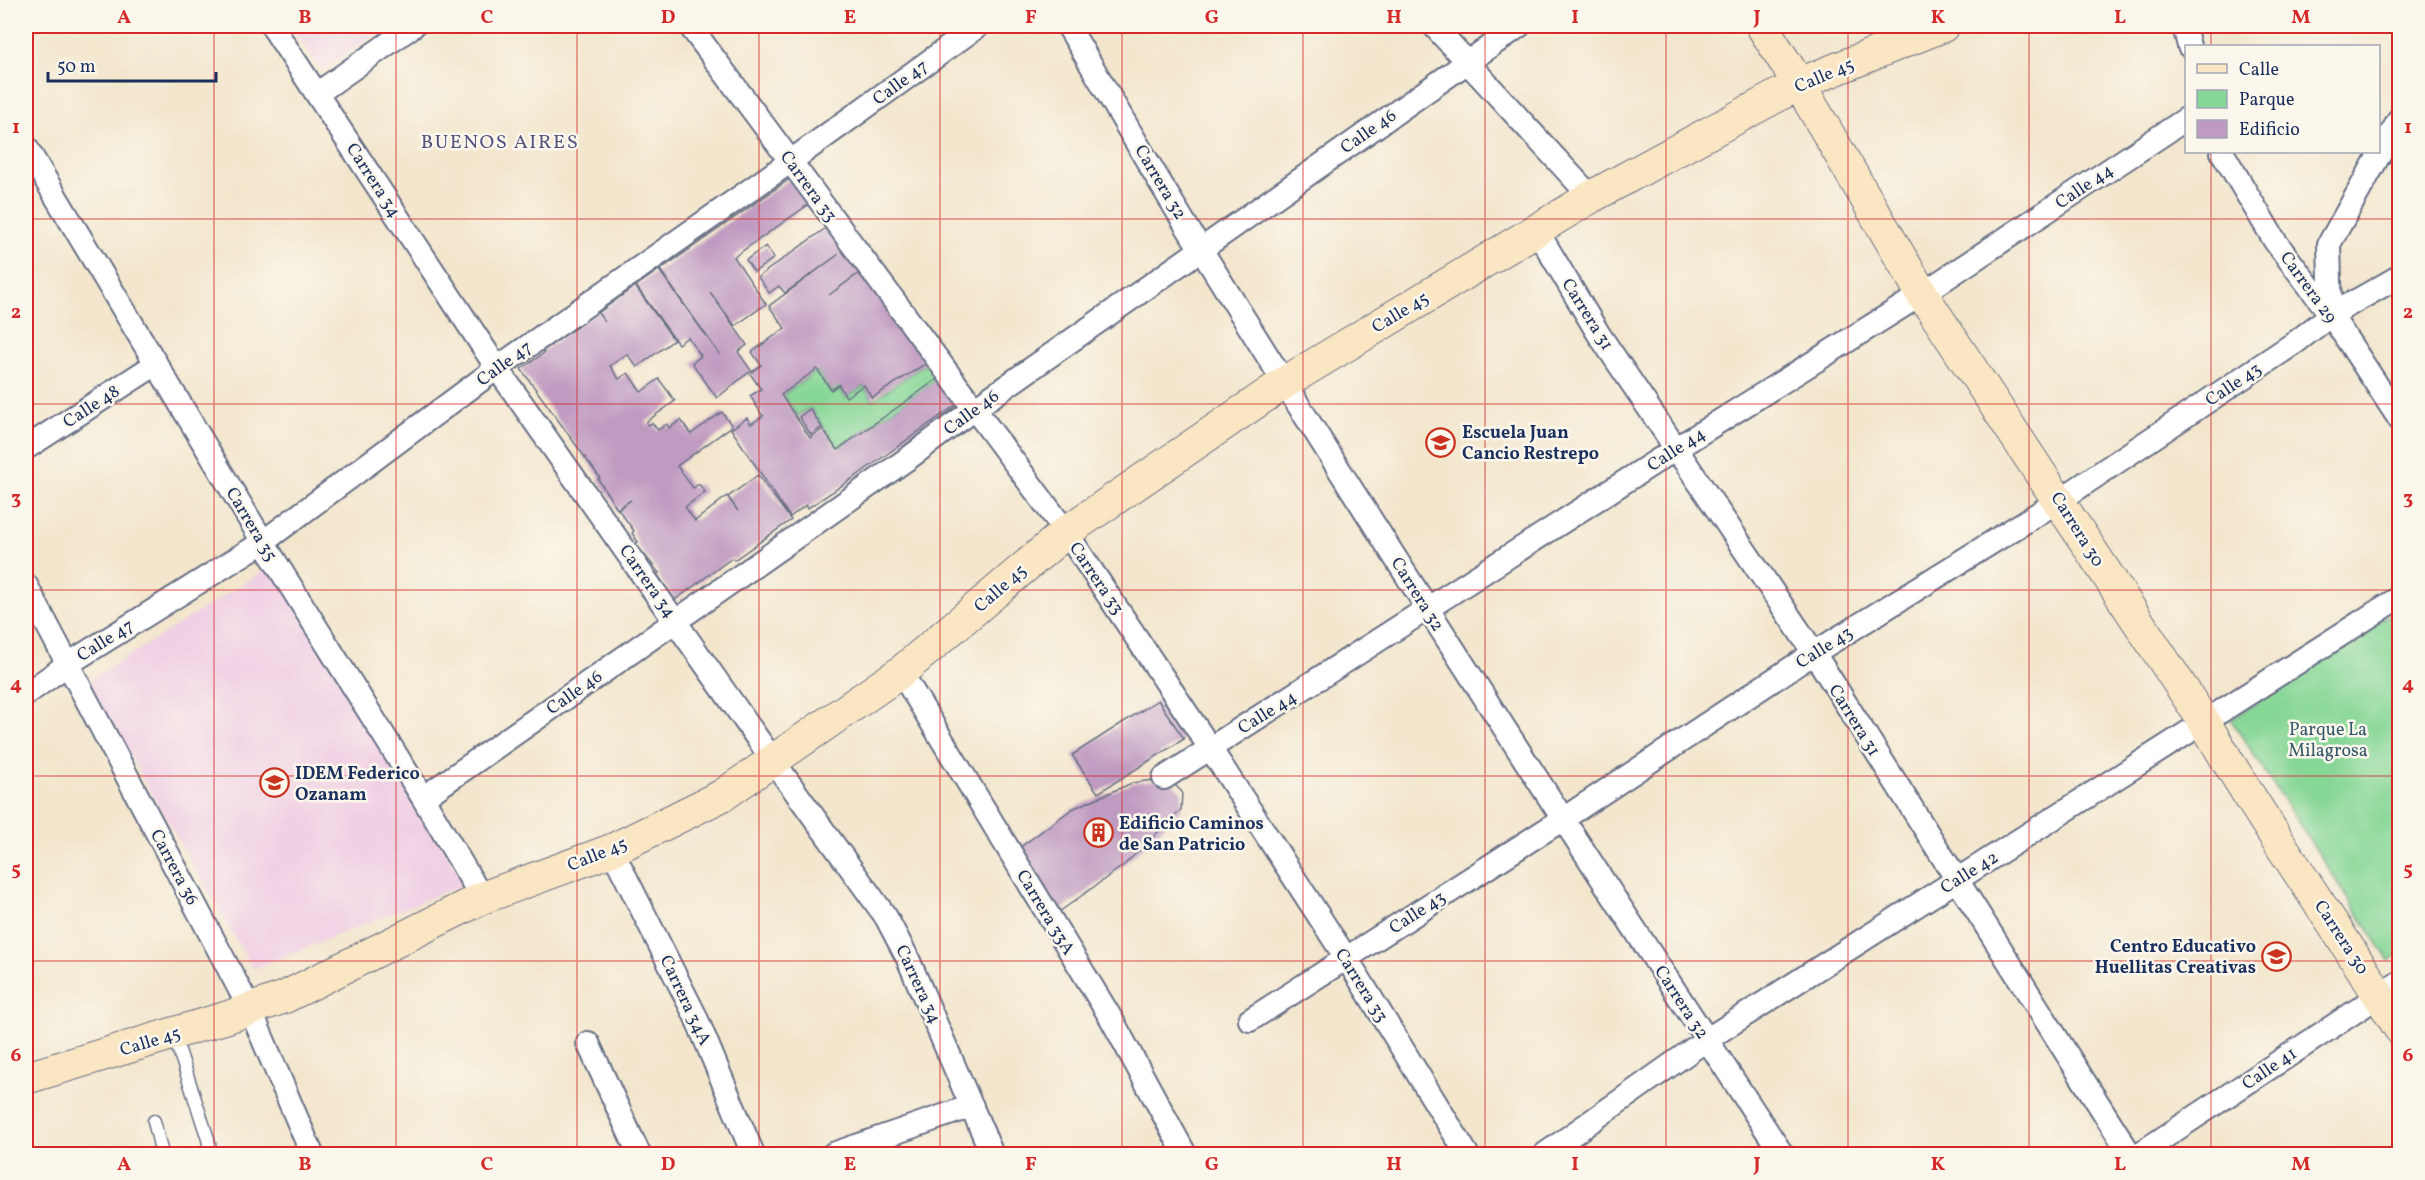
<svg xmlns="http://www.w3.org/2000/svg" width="2425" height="1180" font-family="Vollkorn,serif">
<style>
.built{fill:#f0d0e4}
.green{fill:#87d797;stroke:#51837a;stroke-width:1.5}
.building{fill:#bf9ac1}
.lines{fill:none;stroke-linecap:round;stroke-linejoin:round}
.lane-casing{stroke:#676f85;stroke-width:15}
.street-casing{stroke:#676f85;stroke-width:26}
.secondary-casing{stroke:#676f85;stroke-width:34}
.lane{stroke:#fff;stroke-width:12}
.street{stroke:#fff;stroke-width:22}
.secondary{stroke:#fbe6c3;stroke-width:32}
.grid{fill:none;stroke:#d62828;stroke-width:1.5;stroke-opacity:0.55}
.labels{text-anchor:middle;stroke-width:5;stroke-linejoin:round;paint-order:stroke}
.street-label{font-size:18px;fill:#1b2f5e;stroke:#fbf7ec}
.poi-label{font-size:18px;font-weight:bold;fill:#1b2f5e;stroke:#fbf7ec;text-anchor:start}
.park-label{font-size:18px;fill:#36596c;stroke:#fbf7ec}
.neighbourhood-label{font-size:20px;letter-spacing:1.5px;fill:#545481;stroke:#fbf7ec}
.neatline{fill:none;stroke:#d62828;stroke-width:2}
.grid-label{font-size:20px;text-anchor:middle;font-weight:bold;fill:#d62828}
</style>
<rect width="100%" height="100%" fill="#fbf7ec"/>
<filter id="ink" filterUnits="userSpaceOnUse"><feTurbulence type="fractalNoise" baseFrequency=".0167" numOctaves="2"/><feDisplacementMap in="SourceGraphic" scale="12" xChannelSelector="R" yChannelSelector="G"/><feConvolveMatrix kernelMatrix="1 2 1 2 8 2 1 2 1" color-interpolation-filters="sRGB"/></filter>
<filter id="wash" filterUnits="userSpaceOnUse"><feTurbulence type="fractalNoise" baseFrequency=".008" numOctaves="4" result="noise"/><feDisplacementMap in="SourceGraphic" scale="24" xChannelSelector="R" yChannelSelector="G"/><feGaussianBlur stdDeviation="1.35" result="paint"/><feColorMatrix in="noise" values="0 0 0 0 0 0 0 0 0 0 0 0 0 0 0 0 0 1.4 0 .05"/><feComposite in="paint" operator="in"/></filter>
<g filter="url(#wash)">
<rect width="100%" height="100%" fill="#f3e6cd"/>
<path class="built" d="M 290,26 L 388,26 L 322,71 Z
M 271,566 L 465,884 L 253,969 L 87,682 Z"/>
<path class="green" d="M 928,362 L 939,378 L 838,448 L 810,408 L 797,416 L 783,395 L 817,371 L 831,392 L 839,387 L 846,398 L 864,386 L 873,400 Z
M 2399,608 L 2399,953 L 2389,961 L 2231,720 Z"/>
<g id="blocks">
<path class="building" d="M 794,176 L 812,202 L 734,257 L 766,304 L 735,326 L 710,292 L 747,345 L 738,352 L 752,372 L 761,365 L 752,352 L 785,328 L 769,306 L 839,254 L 785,293 L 779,286 L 769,293 L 758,277 L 830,225 L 863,270 L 829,295 L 865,269 L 928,362 L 872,398 L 864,385 L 846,397 L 839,385 L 831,390 L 817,369 L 781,395 L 810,438 L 823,429 L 837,450 L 946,373 L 964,399 L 855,477 L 808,508 L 806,505 L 790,517 L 731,429 L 747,418 L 751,424 L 763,416 L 750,396 L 761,389 L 749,372 L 717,398 L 692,363 L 701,356 L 688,337 L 678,344 L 636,286 L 659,270 L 720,355 L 660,270 Z
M 766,246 L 774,258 L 754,272 L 746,260 Z
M 635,286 L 674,340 L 637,367 L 627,354 L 610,366 L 619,379 L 628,373 L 641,392 L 659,379 L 675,401 L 646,422 L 648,425 L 652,423 L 658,430 L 667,424 L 669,428 L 681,420 L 691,434 L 722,412 L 732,426 L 677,466 L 693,488 L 699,484 L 705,492 L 685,507 L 695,521 L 727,496 L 738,511 L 728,497 L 758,475 L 791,520 L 734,560 L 732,558 L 675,600 L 657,574 L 659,573 L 636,544 L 638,542 L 632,533 L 634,531 L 618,509 L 631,500 L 617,509 L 598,479 L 600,478 L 521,369 L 544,353 L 543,351 L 597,312 L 605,322 L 598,313 Z
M 810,409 L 822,427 L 811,435 L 799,417 Z
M 1158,700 L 1184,739 L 1098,793 L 1072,755 Z
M 1153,780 L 1171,781 L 1182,792 L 1181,810 L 1124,865 L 1055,915 L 1019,848 L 1072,809 L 1132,783 Z"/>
</g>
</g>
<g filter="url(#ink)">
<use href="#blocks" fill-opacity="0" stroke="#676f85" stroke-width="1.5"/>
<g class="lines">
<defs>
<path id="lane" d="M 174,1035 L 208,1139 L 211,1154
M 154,1121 L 162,1154"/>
<path id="street" d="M 272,26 L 497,368 L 774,762 L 886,917 L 908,959 L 992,1154
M 690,26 L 1066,532 L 1210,748 L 1357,975 L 1467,1154
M 1068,26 C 1113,101 1155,177 1202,251 C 1391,555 1585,855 1782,1154
M 1434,26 L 1591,197
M 2184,26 L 2189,46
M 318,93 L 413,26
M 26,147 L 263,542 L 423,798 L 482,898
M 2222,152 L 2275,241 L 2331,315 L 2400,420
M 1536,229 L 1598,333 L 1814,653 L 2130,1154
M 2331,315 L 2329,244 L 2400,118
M 26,448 L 156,364
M 26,585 L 250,1009 L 312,1154
M 901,672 L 1112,1020 L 1185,1154
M 26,694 L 68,664 L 263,542 L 497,368 L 791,161 L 978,26
M 1164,778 L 1677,448 L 1922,294 L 2186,119
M 423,798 L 910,457 L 974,409 L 1519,26
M 612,850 L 695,1015 L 753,1154
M 1250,1020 L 1563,819 L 1814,653 L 2060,500 L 2296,342 L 2331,315 L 2400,276
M 588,1043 L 639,1154
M 833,1154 L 972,1106
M 1545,1154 L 1706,1040 L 2400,597
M 2139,1154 L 2400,982"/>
<path id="secondary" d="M 1762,26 L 1799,84 L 1922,294 L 2205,723 C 2265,827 2337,926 2400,1029
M 26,1078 L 228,1017 L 285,997 L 482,898 L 612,850 L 723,795 L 901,672 L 1066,532 L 1284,383 L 1591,197 L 1799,84 L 1943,26"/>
</defs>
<use href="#lane" class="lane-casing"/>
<use href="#street" class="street-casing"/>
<use href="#secondary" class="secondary-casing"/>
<use href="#lane" class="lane"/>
<use href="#street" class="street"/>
<use href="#secondary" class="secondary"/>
</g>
</g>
<path class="grid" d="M 214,26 L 214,1154M 396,26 L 396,1154M 577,26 L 577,1154M 759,26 L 759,1154M 940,26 L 940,1154M 1122,26 L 1122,1154M 1303,26 L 1303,1154M 1485,26 L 1485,1154M 1666,26 L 1666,1154M 1848,26 L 1848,1154M 2029,26 L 2029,1154M 2211,26 L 2211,46M 2211,152 L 2211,1154M 26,219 L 2400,219M 26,404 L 2400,404M 26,590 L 2400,590M 26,776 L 2400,776M 26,961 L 2400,961"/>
<defs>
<symbol id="school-ring" viewBox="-11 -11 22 22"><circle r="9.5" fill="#fbf7ec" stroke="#c8321e" stroke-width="1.5"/><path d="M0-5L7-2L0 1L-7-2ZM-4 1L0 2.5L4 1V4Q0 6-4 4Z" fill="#c8321e"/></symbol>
<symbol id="building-ring" viewBox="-11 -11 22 22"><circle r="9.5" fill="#fbf7ec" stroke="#c8321e" stroke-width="1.5"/><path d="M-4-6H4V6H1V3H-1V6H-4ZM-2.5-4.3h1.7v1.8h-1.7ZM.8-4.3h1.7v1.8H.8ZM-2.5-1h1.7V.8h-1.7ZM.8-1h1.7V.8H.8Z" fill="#c8321e"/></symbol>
</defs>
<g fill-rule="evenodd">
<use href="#school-ring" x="1424" y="426" width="33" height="33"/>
<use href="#school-ring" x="258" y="766" width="33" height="33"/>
<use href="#building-ring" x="1082" y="816" width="33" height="33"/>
<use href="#school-ring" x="2260" y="940" width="33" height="33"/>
</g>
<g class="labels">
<g class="street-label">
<text transform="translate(1824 75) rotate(-23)" y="6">Calle 45</text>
<text transform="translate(900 82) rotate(-36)" y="6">Calle 47</text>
<text transform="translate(1368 131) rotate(-35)" y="6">Calle 46</text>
<text transform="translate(374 180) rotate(57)" y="6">Carrera 34</text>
<text transform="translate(1161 182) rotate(59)" y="6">Carrera 32</text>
<text transform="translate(809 186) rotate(54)" y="6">Carrera 33</text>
<text transform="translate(2084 186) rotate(-34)" y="6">Calle 44</text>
<text transform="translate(2309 287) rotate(54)" y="6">Carrera 29</text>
<text transform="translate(1400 312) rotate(-31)" y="6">Calle 45</text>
<text transform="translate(1588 314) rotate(58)" y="6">Carrera 31</text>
<text transform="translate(504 363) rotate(-36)" y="6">Calle 47</text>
<text transform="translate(2233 384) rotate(-34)" y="6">Calle 43</text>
<text transform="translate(91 406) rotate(-33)" y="6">Calle 48</text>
<text transform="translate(971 412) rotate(-36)" y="6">Calle 46</text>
<text transform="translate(1676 449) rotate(-33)" y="6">Calle 44</text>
<text transform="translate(252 524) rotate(59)" y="6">Carrera 35</text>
<text transform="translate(2078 529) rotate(58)" y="6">Carrera 30</text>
<text transform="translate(1097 578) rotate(56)" y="6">Carrera 33</text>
<text transform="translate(648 581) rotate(55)" y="6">Carrera 34</text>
<text transform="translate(1000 588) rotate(-41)" y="6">Calle 45</text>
<text transform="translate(1418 594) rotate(58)" y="6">Carrera 32</text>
<text transform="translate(105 640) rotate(-32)" y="6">Calle 47</text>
<text transform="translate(1824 647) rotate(-32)" y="6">Calle 43</text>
<text transform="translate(574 692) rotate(-35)" y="6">Calle 46</text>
<text transform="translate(1267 712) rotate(-32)" y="6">Calle 44</text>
<text transform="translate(1855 720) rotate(58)" y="6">Carrera 31</text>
<text transform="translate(597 854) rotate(-22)" y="6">Calle 45</text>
<text transform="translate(175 867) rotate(62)" y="6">Carrera 36</text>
<text transform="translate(1969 872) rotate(-32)" y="6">Calle 42</text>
<text transform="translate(1046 912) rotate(59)" y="6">Carrera 33A</text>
<text transform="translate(1417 912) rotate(-33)" y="6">Calle 43</text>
<text transform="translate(2342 937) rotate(57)" y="6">Carrera 30</text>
<text transform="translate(919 984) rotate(65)" y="6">Carrera 34</text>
<text transform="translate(1362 985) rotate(58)" y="6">Carrera 33</text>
<text transform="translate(686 1000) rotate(65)" y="6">Carrera 34A</text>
<text transform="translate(1682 1002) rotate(57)" y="6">Carrera 32</text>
<text transform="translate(150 1041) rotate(-17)" y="6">Calle 45</text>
<text transform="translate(2269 1068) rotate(-34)" y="6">Calle 41</text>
</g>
<g class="poi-label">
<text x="1462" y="438">Escuela Juan<tspan x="1462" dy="21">Cancio Restrepo</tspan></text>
<text x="295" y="779">IDEM Federico<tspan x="295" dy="21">Ozanam</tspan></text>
<text x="1119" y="829">Edificio Caminos<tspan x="1119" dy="21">de San Patricio</tspan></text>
<text x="2256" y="952" text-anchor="end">Centro Educativo<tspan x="2256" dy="21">Huellitas Creativas</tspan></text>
</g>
<g class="park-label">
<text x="2328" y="735">Parque La<tspan x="2328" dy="21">Milagrosa</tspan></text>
</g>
<g class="neighbourhood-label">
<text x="500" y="148">BUENOS AIRES</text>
</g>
</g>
<rect width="2425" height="1180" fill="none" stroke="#fbf7ec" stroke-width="66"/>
<rect x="2185" y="45" width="195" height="108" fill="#fbf7ec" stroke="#a1a7b3" stroke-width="1.5"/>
<rect x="2197" y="64" width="30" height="9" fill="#fbe6c3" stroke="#a1a7b3" stroke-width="1.5"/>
<text x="2239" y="75" font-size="18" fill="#1b2f5e">Calle</text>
<rect x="2197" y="90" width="30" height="18" fill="#87d797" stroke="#a1a7b3" stroke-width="1.5"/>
<text x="2239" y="105" font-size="18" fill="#1b2f5e">Parque</text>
<rect x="2197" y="120" width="30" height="18" fill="#bf9ac1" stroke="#a1a7b3" stroke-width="1.5"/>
<text x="2239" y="135" font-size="18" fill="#1b2f5e">Edificio</text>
<path d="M48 72v9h168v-9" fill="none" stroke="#1b2f5e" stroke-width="3"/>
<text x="57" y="72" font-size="18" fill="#1b2f5e" stroke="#fbf7ec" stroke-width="4.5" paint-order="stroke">50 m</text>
<rect x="33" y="33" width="2359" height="1114" class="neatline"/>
<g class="grid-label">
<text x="124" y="23">A</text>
<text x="305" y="23">B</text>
<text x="487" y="23">C</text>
<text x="668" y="23">D</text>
<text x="850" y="23">E</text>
<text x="1031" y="23">F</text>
<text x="1212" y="23">G</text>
<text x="1394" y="23">H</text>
<text x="1575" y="23">I</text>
<text x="1757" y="23">J</text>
<text x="1938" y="23">K</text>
<text x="2120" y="23">L</text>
<text x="2301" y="23">M</text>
<text x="16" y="133">1</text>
<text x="2408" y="133">1</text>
<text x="16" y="318">2</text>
<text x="2408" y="318">2</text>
<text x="16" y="504">3</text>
<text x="2408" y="504">3</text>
<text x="16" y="690">4</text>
<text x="2408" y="690">4</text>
<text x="16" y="875">5</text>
<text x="2408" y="875">5</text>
<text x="16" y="1061">6</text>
<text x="2408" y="1061">6</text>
<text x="124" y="1170">A</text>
<text x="305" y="1170">B</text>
<text x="487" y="1170">C</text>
<text x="668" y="1170">D</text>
<text x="850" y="1170">E</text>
<text x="1031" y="1170">F</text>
<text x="1212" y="1170">G</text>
<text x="1394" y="1170">H</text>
<text x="1575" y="1170">I</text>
<text x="1757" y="1170">J</text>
<text x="1938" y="1170">K</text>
<text x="2120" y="1170">L</text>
<text x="2301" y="1170">M</text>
</g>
</svg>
